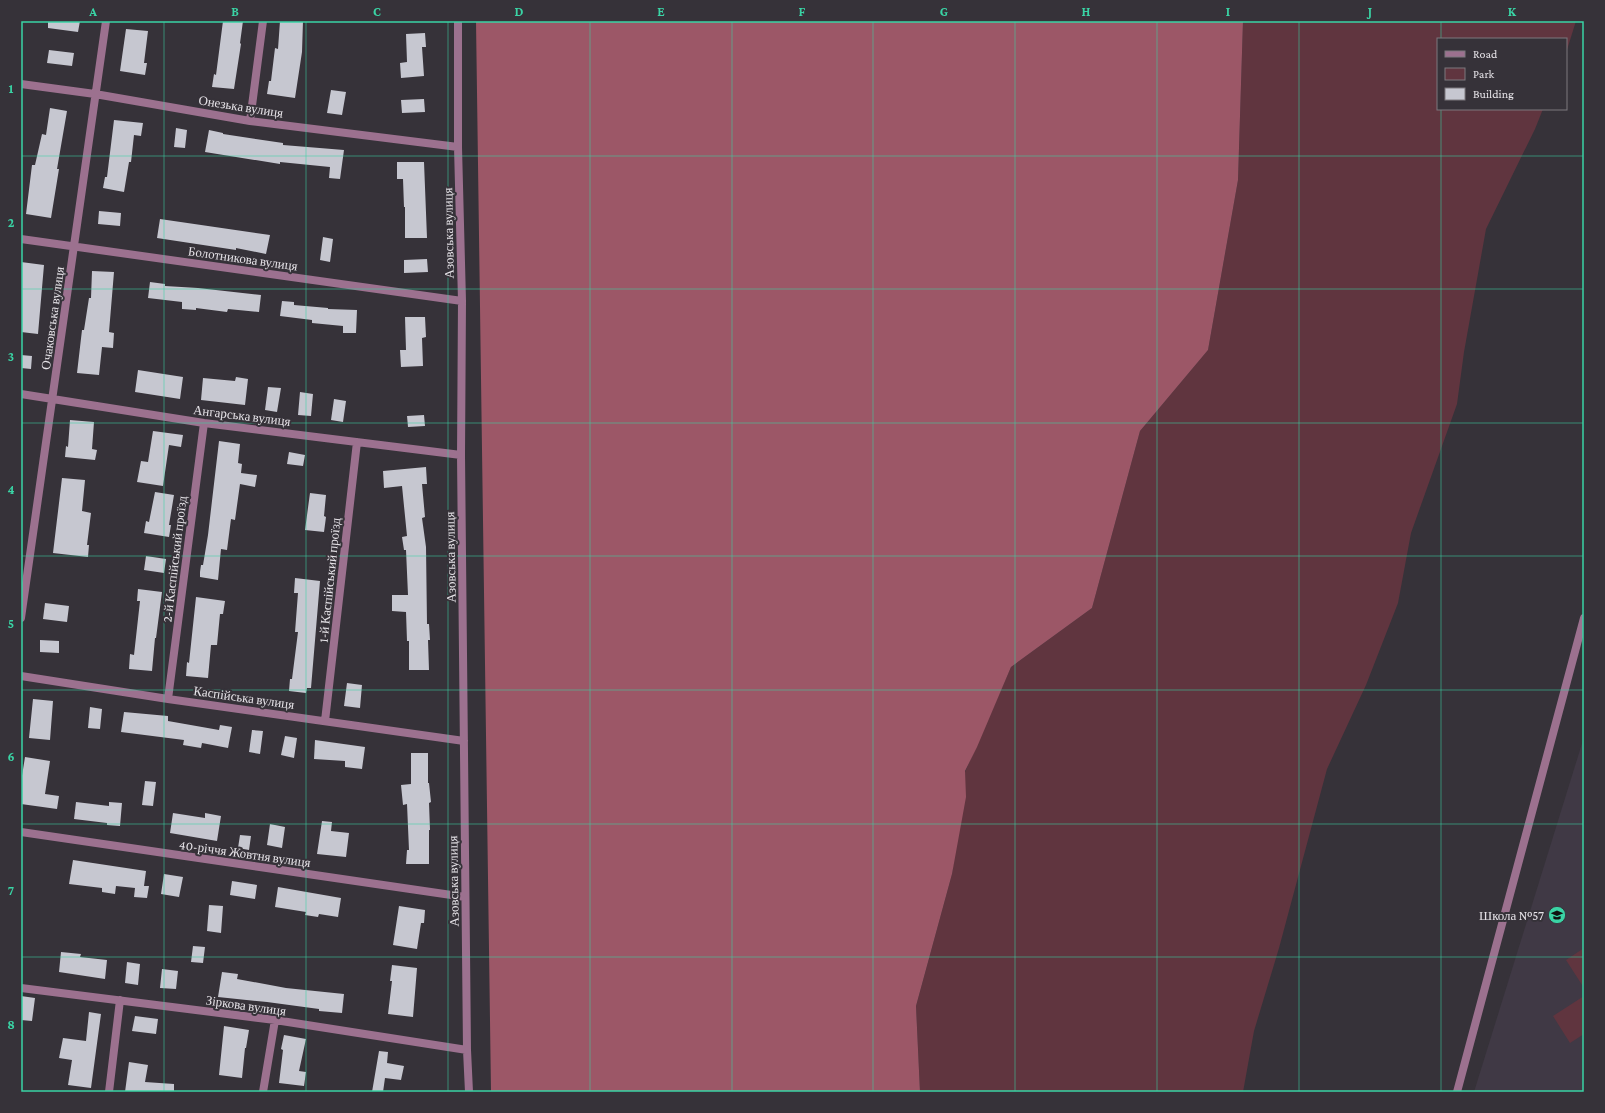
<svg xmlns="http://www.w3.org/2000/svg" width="1605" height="1113" font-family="'Crimson Pro',serif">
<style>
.built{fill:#403945}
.green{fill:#60353f}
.forest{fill:#9c5767}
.building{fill:#c6c7d0}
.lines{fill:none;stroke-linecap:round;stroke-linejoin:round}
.minor{stroke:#9c718f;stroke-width:8}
.grid{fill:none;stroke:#3ad4a5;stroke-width:1;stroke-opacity:0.55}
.labels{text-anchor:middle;stroke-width:4;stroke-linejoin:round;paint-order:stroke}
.street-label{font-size:13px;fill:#e5e2e7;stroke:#363239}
.poi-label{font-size:13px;fill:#e5e2e7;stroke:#363239;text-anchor:end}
.neatline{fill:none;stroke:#3ad4a5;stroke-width:1.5}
.grid-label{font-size:13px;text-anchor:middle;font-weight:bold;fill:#3ad4a5}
</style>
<rect width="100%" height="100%" fill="#363239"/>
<path class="built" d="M 1584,737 L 1584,1092 L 1474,1092 Z"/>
<path class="green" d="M 1243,21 L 1576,21 L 1566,53 L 1566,39 L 1438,39 L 1438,109 L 1543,109 L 1535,129 L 1486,229 L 1464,352 L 1457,404 L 1411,533 L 1398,603 L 1366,685 L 1327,769 L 1279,948 L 1254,1031 L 1243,1092 L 920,1092 L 916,1006 L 952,874 L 965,772 L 1011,667 L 1092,608 L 1140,431 L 1208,350 L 1238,180 Z
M 1584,948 L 1584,988 L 1566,960 Z
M 1584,996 L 1584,1034 L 1570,1043 L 1553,1016 Z"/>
<path class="forest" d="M 476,21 L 1243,21 L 1238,180 L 1208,350 L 1140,431 L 1092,608 L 1011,667 L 977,747 L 965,771 L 966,797 L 952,874 L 916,1006 L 920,1092 L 491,1092 Z"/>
<path class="building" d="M 48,21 L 80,21 L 78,32 L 48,28 Z
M 223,21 L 243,21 L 240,43 L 241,44 L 234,89 L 212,87 L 214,74 L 216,75 Z
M 280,21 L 303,21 L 302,52 L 295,98 L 267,94 L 269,81 L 271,81 L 275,48 L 278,49 Z
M 126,29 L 148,31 L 144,63 L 147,63 L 145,75 L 120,71 Z
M 425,33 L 426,47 L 422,47 L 424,76 L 401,78 L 400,63 L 407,62 L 406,34 Z
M 49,50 L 74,53 L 72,66 L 47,63 Z
M 331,90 L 346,92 L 342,115 L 327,113 Z
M 424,99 L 425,112 L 402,113 L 401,100 Z
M 50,108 L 67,111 L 57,169 L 59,169 L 51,218 L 26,214 L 32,165 L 35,165 L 42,134 L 46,135 Z
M 114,120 L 143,123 L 141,136 L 134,135 L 131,162 L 129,162 L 124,192 L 103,188 L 105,177 L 107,177 Z
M 176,128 L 187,130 L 185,148 L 174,147 Z
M 209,130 L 223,133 L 223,134 L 283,143 L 283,145 L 344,150 L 340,179 L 329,178 L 330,167 L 280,162 L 280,164 L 205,152 Z
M 397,162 L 424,162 L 427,238 L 405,238 L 405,207 L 404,207 L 403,179 L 397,179 Z
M 99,211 L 121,213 L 120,226 L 98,224 Z
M 160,219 L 270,235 L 266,254 L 236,248 L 236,250 L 157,238 Z
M 323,237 L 333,239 L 330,262 L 320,260 Z
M 427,259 L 428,272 L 404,273 L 404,260 Z
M 21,262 L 44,265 L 38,334 L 21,332 Z
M 92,271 L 114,272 L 109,332 L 114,333 L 113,348 L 102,347 L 99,375 L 77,373 L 82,330 L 84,330 L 89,298 L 91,298 Z
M 150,282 L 165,284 L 165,286 L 198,288 L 261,295 L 259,312 L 228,309 L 227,312 L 196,308 L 196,310 L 182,309 L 182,302 L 148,298 Z
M 282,301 L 294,302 L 294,305 L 328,308 L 328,309 L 357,310 L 356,333 L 343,333 L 343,326 L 312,323 L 312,320 L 280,316 Z
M 405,317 L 425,317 L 426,337 L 422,338 L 423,366 L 401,367 L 400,350 L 406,350 Z
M 21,355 L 32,356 L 31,369 L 21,368 Z
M 138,370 L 183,377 L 180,399 L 135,392 Z
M 236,377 L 248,379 L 245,405 L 201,400 L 203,378 L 235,381 Z
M 268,387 L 281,388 L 277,412 L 265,410 Z
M 300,392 L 313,394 L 311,416 L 298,415 Z
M 334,399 L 346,401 L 343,422 L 331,420 Z
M 424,415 L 425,426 L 408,427 L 407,416 Z
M 70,420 L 94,422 L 92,449 L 97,450 L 95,460 L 65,457 L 66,446 L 68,447 Z
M 153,431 L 183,435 L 181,447 L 169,445 L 163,486 L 137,482 L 141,461 L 148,462 Z
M 219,441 L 240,444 L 238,463 L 242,464 L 241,473 L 257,475 L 255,487 L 240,484 L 235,520 L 231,519 L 227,550 L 221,549 L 218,580 L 200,577 L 200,572 L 201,565 L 203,565 L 208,535 Z
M 289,452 L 305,455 L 303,466 L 287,464 Z
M 426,467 L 427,484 L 422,484 L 425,517 L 422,518 L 426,547 L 427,624 L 429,624 L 430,640 L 428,640 L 429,670 L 409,670 L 409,641 L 407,641 L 406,612 L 392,611 L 392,595 L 408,595 L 406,550 L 404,550 L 402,537 L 407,536 L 402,486 L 384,488 L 383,471 Z
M 62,478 L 85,480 L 82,511 L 91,513 L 87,545 L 89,545 L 88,557 L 53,553 Z
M 155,492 L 174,495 L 169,525 L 171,525 L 169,537 L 144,533 L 146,521 L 149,522 Z
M 310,493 L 326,495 L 324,516 L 326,517 L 324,532 L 305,530 Z
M 146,556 L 166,559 L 164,573 L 144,570 Z
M 295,578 L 320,581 L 311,688 L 307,688 L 306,693 L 289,691 L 290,679 L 292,679 L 298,632 L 295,632 L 298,593 L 294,593 Z
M 138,589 L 162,592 L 156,638 L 155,638 L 152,671 L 129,669 L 130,654 L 134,655 L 140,601 L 137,601 Z
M 196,597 L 225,601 L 223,614 L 220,614 L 217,645 L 211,645 L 208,678 L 186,676 L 187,662 L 189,663 Z
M 45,603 L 69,606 L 67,622 L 43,619 Z
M 40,640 L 59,641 L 59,653 L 40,652 Z
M 347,683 L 362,685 L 360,708 L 344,706 Z
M 33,699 L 53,701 L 50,740 L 29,738 Z
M 90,707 L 102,709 L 100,729 L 88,728 Z
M 124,712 L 168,716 L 168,721 L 219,730 L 220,725 L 232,727 L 228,748 L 202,743 L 201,748 L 183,745 L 184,740 L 121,732 Z
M 252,730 L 263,731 L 260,754 L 249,752 Z
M 285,736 L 297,738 L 294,758 L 281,755 Z
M 315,740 L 365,747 L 362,769 L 345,767 L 345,761 L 314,759 Z
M 411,753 L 428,753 L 428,783 L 429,783 L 431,802 L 429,803 L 430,830 L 429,830 L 429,864 L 406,864 L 407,850 L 409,850 L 407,804 L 403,805 L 401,785 L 411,784 Z
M 25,757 L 50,761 L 45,794 L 59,796 L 57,809 L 21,804 L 21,782 Z
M 145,781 L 156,782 L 153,806 L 142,805 Z
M 76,802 L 109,806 L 109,802 L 122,803 L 120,826 L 107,825 L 107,823 L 74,819 Z
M 173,813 L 205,818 L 205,813 L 221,816 L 217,841 L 170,833 Z
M 322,821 L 332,822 L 331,831 L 349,833 L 346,857 L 317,854 Z
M 270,824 L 285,827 L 282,848 L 267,845 Z
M 240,835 L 251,836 L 249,850 L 238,848 Z
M 73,860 L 146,871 L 144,886 L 149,886 L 147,898 L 134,897 L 135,888 L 116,886 L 115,894 L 102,892 L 102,888 L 69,884 Z
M 164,874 L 183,877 L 179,897 L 161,894 Z
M 232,881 L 257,885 L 255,899 L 230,895 Z
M 278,887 L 341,898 L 338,917 L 319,914 L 318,917 L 305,915 L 306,912 L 275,907 Z
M 209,905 L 223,906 L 221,933 L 207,931 Z
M 399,906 L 425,910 L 424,923 L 421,923 L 417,949 L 393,945 Z
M 193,946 L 205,947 L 203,963 L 191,962 Z
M 61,952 L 81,954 L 80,957 L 107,960 L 105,979 L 59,972 Z
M 127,962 L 140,964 L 138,985 L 125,983 Z
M 392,965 L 417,968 L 413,1017 L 388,1014 L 392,981 L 390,981 Z
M 162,969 L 178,971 L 176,989 L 160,988 Z
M 222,972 L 238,974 L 237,979 L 286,988 L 344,994 L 342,1013 L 319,1011 L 319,1009 L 267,1002 L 218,997 Z
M 21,996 L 35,998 L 32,1021 L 21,1020 Z
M 89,1012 L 101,1014 L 91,1088 L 68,1085 L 72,1060 L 59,1058 L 63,1038 L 86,1041 Z
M 135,1016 L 158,1019 L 156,1034 L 132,1031 Z
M 224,1026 L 249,1030 L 246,1048 L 245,1048 L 242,1078 L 219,1075 Z
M 284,1035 L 306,1039 L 299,1071 L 306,1072 L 304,1086 L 279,1083 L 283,1050 L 281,1049 Z
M 379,1051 L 388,1052 L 387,1063 L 404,1066 L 401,1080 L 385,1078 L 383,1092 L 372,1092 Z
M 129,1062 L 148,1065 L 145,1082 L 174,1084 L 174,1092 L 125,1092 Z"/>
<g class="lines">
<path class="minor" d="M 458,21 L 458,147 L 462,301 L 461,455 L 467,1050 L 469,1092
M 21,84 L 95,94 L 250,121 L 458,147
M 250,121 L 263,21
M 21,239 L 462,301
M 21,394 L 204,423 L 461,455
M 21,618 L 106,21
M 21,676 L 168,699 L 464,741
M 168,699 L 204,423
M 325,721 L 357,442
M 21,832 L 465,897
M 21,988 L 275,1020 L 467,1050
M 109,1092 L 120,1000
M 263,1092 L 275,1020
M 1457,1092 L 1584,618"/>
</g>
<path class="grid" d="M 164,21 L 164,1092M 306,21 L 306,1092M 448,21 L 448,1092M 590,21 L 590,1092M 732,21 L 732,1092M 873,21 L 873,1092M 1015,21 L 1015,1092M 1157,21 L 1157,1092M 1299,21 L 1299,1092M 1441,21 L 1441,39M 1441,109 L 1441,1092M 21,156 L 1584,156M 21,289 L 1584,289M 21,423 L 1584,423M 21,556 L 1584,556M 21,690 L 1584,690M 21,824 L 1584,824M 21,957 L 1584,957"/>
<defs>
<symbol id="school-disc" viewBox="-11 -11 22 22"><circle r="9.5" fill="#3ad4a5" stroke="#363239"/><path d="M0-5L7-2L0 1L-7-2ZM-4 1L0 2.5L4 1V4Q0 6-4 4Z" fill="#111"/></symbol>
</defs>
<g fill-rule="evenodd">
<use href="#school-disc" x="1547" y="905" width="20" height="20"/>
</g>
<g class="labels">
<g class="street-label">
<text transform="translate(241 106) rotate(9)" y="5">Онезька вулиця</text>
<text transform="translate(448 233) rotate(-91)" y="5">Азовська вулиця</text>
<text transform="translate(243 258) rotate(8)" y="5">Болотникова вулиця</text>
<text transform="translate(52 318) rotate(-82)" y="5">Очаковська вулиця</text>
<text transform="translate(242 415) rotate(7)" y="5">Ангарська вулиця</text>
<text transform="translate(450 557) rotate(-91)" y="5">Азовська вулиця</text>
<text transform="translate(174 559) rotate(-83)" y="5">2-й Каспійський проїзд</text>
<text transform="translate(329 580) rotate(-84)" y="5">1-й Каспійський проїзд</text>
<text transform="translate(244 697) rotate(8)" y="5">Каспійська вулиця</text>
<text transform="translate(245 853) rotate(8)" y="5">40-річчя Жовтня вулиця</text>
<text transform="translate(453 881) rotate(-91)" y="5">Азовська вулиця</text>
<text transform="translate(246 1005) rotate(8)" y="5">Зіркова вулиця</text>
</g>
<g class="poi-label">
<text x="1544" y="920">Школа №57</text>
</g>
</g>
<rect width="1605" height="1113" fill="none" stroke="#363239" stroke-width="44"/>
<rect x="1437" y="38" width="130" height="72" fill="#363239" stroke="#7c787f"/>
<rect x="1445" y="51" width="20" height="6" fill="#9c718f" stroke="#7c787f"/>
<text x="1473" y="58" font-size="12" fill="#e5e2e7">Road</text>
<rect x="1445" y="68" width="20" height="12" fill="#60353f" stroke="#7c787f"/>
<text x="1473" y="78" font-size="12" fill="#e5e2e7">Park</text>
<rect x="1445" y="88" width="20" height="12" fill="#c6c7d0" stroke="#7c787f"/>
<text x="1473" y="98" font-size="12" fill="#e5e2e7">Building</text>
<rect x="22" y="22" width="1561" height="1069" class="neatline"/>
<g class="grid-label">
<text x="93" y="16">A</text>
<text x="235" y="16">B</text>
<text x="377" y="16">C</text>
<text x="519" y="16">D</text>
<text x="661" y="16">E</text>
<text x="802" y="16">F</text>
<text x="944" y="16">G</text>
<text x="1086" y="16">H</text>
<text x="1228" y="16">I</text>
<text x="1370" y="16">J</text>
<text x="1512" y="16">K</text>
<text x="11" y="93">1</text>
<text x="11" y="227">2</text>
<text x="11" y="361">3</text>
<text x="11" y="494">4</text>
<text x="11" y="628">5</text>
<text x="11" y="761">6</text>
<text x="11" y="895">7</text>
<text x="11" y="1029">8</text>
</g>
</svg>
